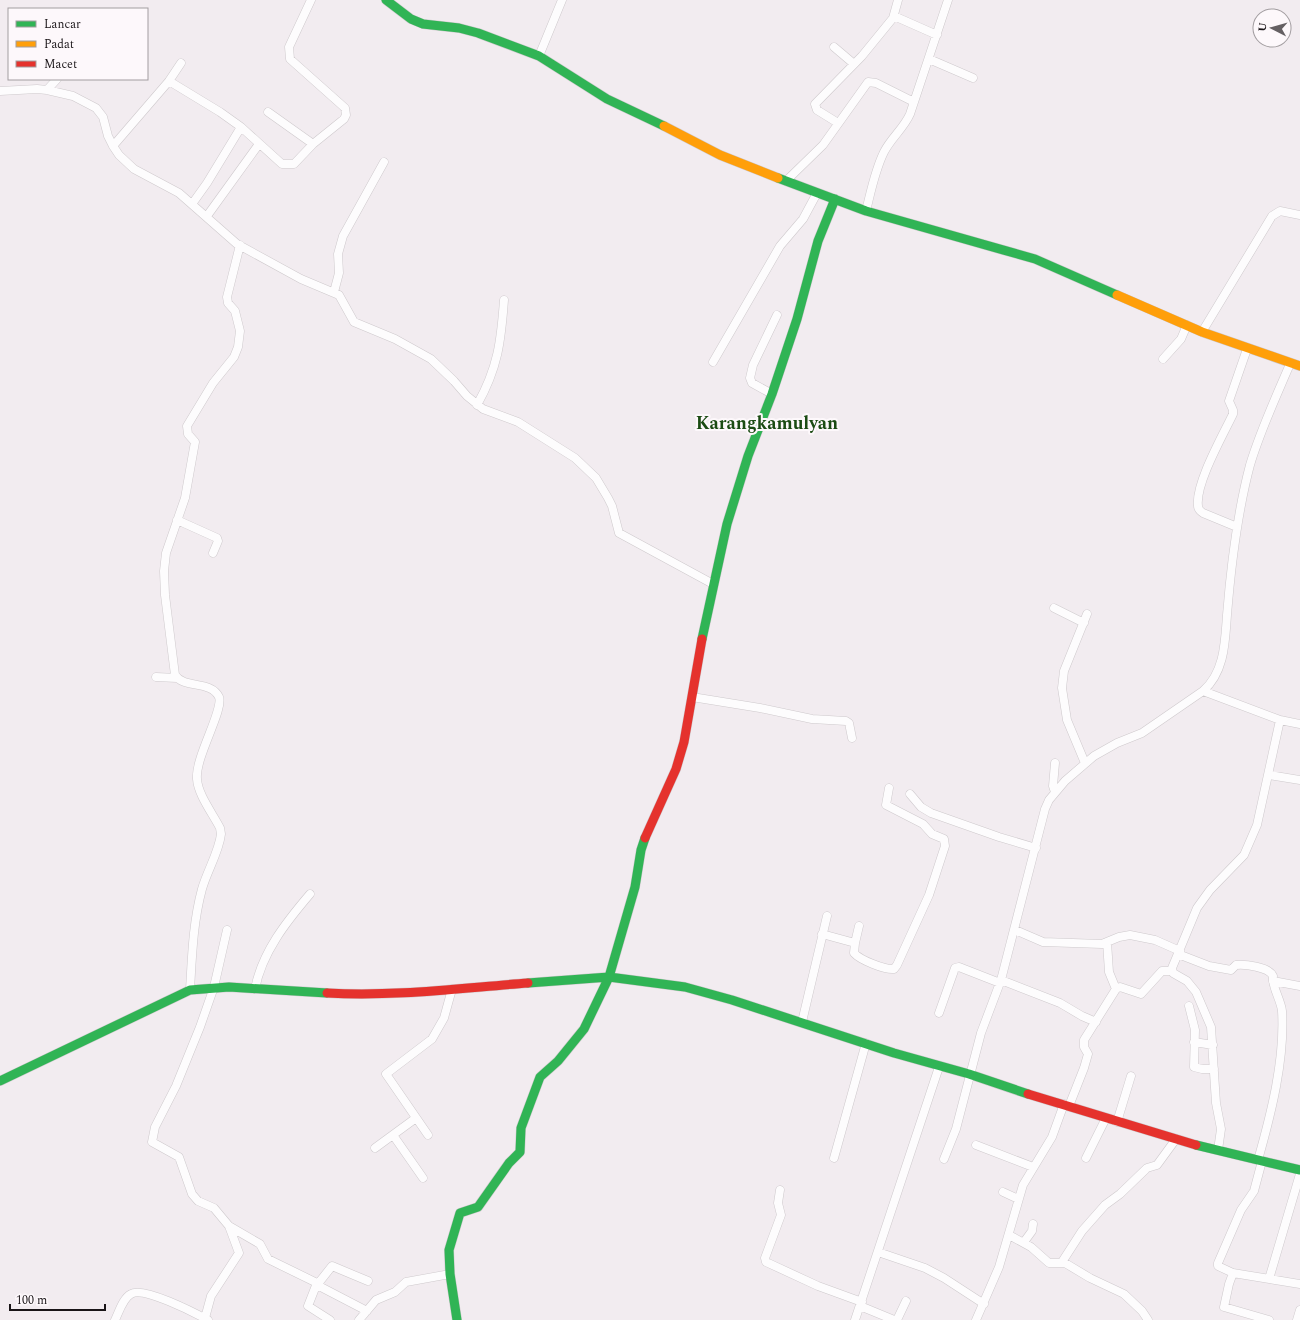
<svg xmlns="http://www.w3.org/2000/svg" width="1300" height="1320" font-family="Spectral,serif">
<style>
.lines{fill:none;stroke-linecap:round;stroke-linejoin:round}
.street-casing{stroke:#cec9cc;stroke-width:9}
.fast-casing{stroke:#cec9cc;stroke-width:10}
.slow-casing{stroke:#cec9cc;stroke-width:10}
.jam-casing{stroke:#cec9cc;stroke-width:10}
.street{stroke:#fdfcfd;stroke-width:8}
.fast{stroke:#30b455;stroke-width:9}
.slow{stroke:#ff9f0a;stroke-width:9}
.jam{stroke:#e5322d;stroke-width:9}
.labels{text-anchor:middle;stroke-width:4;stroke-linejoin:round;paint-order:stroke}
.quarter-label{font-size:18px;font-weight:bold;fill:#1b4b13;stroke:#fdf8fb}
</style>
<rect width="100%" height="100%" fill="#f2ecf0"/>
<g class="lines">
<defs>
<path id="street" d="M 894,16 L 937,35
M 834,47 L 854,64
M 539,56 L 562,0
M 929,59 L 973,78
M 169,81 L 220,112 L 241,127 L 207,183 L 192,204
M 47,90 L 57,79
M 0,91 L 37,89 L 47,90 L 73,96 L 96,108 L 103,117 L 108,136 L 113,146 L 119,155 L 134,169 L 179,193 L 237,244 L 301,279 L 339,295 L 354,322 L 395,339 L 431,359 L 454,381 L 467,396 L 483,409 L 518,422 L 575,458 L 596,478 L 608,498 L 612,506 L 619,533 L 713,584
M 268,112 L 313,144
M 838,123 L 817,110 L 815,104 L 862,56 L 893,18 L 898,0
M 241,127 L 282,164 L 294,164 L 313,144 L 344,119 L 346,115 L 345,108 L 290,59 L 289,47 L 311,0
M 113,146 L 169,81 L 181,63
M 786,181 L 823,145 L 868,82 L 876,83 L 914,102
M 866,211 C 871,191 875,170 884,152 C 891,138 904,128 910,114 L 948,0
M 207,216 L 259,144
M 334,292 L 339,273 L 338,254 L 343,236 L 384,162
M 1202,332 L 1272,216 L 1280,211 L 1300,215
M 1163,359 L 1181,339 L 1187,325
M 713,362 L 780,246 L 803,219 L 817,193
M 772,394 L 752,383 L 750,378 L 753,365 L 777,315
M 477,405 C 498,368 501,341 504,300
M 177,520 L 217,538 L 218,541 L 213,553
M 1237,527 L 1203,513 C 1200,511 1198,509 1198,506 C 1195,484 1223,435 1233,414 L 1233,410 L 1229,401 L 1247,349
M 1054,608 L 1084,623
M 156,677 L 177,678
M 1203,691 C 1225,672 1225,641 1227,615 C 1231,565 1237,514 1250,465 C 1260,431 1276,397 1290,364
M 692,697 L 760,708 L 812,719 L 846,721 L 849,723 L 852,738
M 1055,763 L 1053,786 L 1055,792
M 1085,763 L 1067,720 L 1062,688 L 1064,671 L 1087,614
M 1269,775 L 1300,780
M 910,794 L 921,807 L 931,813 L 999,837 L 1036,848
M 227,930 L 214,987 L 200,1027 L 176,1086 L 155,1127 L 152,1142 L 179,1157 L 192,1194 L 198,1201 L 214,1208 L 229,1226 L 260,1244 L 268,1259 L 317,1283 L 308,1306 L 330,1320
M 1015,930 L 1043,942 L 1102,944 L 1119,937 L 1130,935 L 1155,940 L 1180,951
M 822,934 L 855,943 L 859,926
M 1107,942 L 1109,972 L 1116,989
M 855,943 L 854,953 C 860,960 885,970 894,969 L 897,965 L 929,895 L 945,846 L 944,839 L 932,834 L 923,824 L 886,805 L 889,788
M 1178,954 L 1209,966 L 1231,970 L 1236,965 C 1245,964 1269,967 1273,976 C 1271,985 1281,1000 1282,1011 C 1285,1060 1271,1114 1258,1160
M 1001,980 L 1060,1003 L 1082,1016 L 1096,1022
M 1273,981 L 1300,986
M 255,989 C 262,952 287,921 310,894
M 190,990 C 192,956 193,922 202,889 C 207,871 219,852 221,834 L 220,828 C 213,814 198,795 197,779 C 195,757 224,710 219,697 C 211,680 184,689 175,675 L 165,595 L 164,571 L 166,553 L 185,498 L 195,442 L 188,434 L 187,426 L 213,383 L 234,357 L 238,347 L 240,331 L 235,311 L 228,303 L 227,297 L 240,245
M 1189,1006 L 1195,1030 L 1194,1067 L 1202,1069 L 1214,1069
M 939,1013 L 955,968 L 959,967 L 1000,983
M 802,1022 L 827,916
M 1194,1042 L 1213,1045
M 1069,1106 L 1084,1068 L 1088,1054 L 1084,1047 L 1084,1040 L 1116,989 L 1120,987 L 1141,994 L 1162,971 L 1172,971
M 1117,1122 L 1131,1076
M 393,1135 L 423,1178
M 428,1135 L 386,1074 L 432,1039 L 444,1018 L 452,989
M 976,1145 L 1033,1167
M 375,1148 L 416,1118
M 1218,1150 L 1221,1129 L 1216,1103 L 1211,1027 L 1196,992 L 1187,981 L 1173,973 L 1172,968 L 1197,908 L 1210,890 L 1244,855 L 1257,825 L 1280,720
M 834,1158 L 866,1043
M 1086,1158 L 1106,1118
M 944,1159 L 956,1129 L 981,1033 L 1001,980 L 1045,809 L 1049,800 L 1065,781 L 1094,756 L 1117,743 L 1142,733 L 1203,691 L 1280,720 L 1300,724
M 780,1190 L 778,1203 L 781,1215 L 765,1258 L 766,1262 L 818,1286 L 862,1302
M 1003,1192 L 1018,1199
M 1009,1235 L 1031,1247 L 1049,1263 L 1065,1263 L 1090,1278 L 1124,1294 L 1142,1311 L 1148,1320
M 1024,1242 L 1032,1231 L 1033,1224
M 878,1252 L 925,1268 L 944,1278 L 984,1304
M 1062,1262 L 1082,1231 L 1105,1205 L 1120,1194 L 1147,1168 L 1157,1165 L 1176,1139
M 1233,1273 L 1218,1266 L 1218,1263 L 1241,1210 L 1254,1191 L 1262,1161
M 1269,1279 L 1300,1174
M 860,1306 L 894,1320
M 367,1311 L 317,1285 L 332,1266 L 368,1281
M 205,1318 L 211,1296 L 239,1253 L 229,1226
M 115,1320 C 119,1312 123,1298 131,1294 C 143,1286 195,1313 208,1320
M 359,1320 L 376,1300 L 395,1292 L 406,1282 L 450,1274
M 855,1320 L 939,1067
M 897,1320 L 906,1301
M 976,1320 L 999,1267 L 1023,1185 L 1052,1137 L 1064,1104
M 1269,1320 L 1224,1307 L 1229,1284 L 1233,1273 L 1300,1284
M 1297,1320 L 1300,1310"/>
<path id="fast" d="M 386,0 L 411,19 L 423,24 L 459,28 L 478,33 L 539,56 L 607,99 L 664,126
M 778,178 L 866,211 L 1035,259 L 1117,295
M 702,639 L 727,524 L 748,456 L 772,394 L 797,319 L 818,241 L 835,199
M 528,983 L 609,977 L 685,987 L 732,1000 L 894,1053 L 969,1074 L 1028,1094
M 0,1081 L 190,990 L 229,987 L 327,993
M 1196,1145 L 1300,1170
M 457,1320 L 450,1274 L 449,1250 L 460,1213 L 478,1207 L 509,1163 L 520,1152 L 521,1128 L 540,1077 L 558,1061 L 584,1029 L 609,977 L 635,887 L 641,850 L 645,838"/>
<path id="slow" d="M 664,126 L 720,155 L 778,178
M 1117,295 L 1202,332 L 1300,366"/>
<path id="jam" d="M 645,838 L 676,769 L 684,742 L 702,639
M 327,993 C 394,997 461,988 528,983
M 1028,1094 L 1196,1145"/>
</defs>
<use href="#street" class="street-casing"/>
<use href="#fast" class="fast-casing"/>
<use href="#slow" class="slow-casing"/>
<use href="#jam" class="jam-casing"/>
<use href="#street" class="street"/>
<use href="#fast" class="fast"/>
<use href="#slow" class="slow"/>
<use href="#jam" class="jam"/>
</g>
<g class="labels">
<g class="quarter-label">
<text x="767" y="429">Karangkamulyan</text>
</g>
</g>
<rect x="8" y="8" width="140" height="72" fill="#fdf8fb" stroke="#a29da0"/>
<rect x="16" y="21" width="20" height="6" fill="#30b455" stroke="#a29da0"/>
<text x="44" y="28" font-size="12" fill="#191417">Lancar</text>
<rect x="16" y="41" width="20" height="6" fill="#ff9f0a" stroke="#a29da0"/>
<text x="44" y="48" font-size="12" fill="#191417">Padat</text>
<rect x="16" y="61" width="20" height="6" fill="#e5322d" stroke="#a29da0"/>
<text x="44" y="68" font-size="12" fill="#191417">Macet</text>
<g transform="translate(1272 28) rotate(276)"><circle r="19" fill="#fdf8fb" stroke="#a29da0"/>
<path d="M0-3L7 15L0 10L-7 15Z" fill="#656063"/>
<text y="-6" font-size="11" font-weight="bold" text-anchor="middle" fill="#191417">U</text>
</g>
<path d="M10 1304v6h95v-6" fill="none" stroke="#191417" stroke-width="2"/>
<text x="16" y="1304" font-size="12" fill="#191417" stroke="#fdf8fb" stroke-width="3" paint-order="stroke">100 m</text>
</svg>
